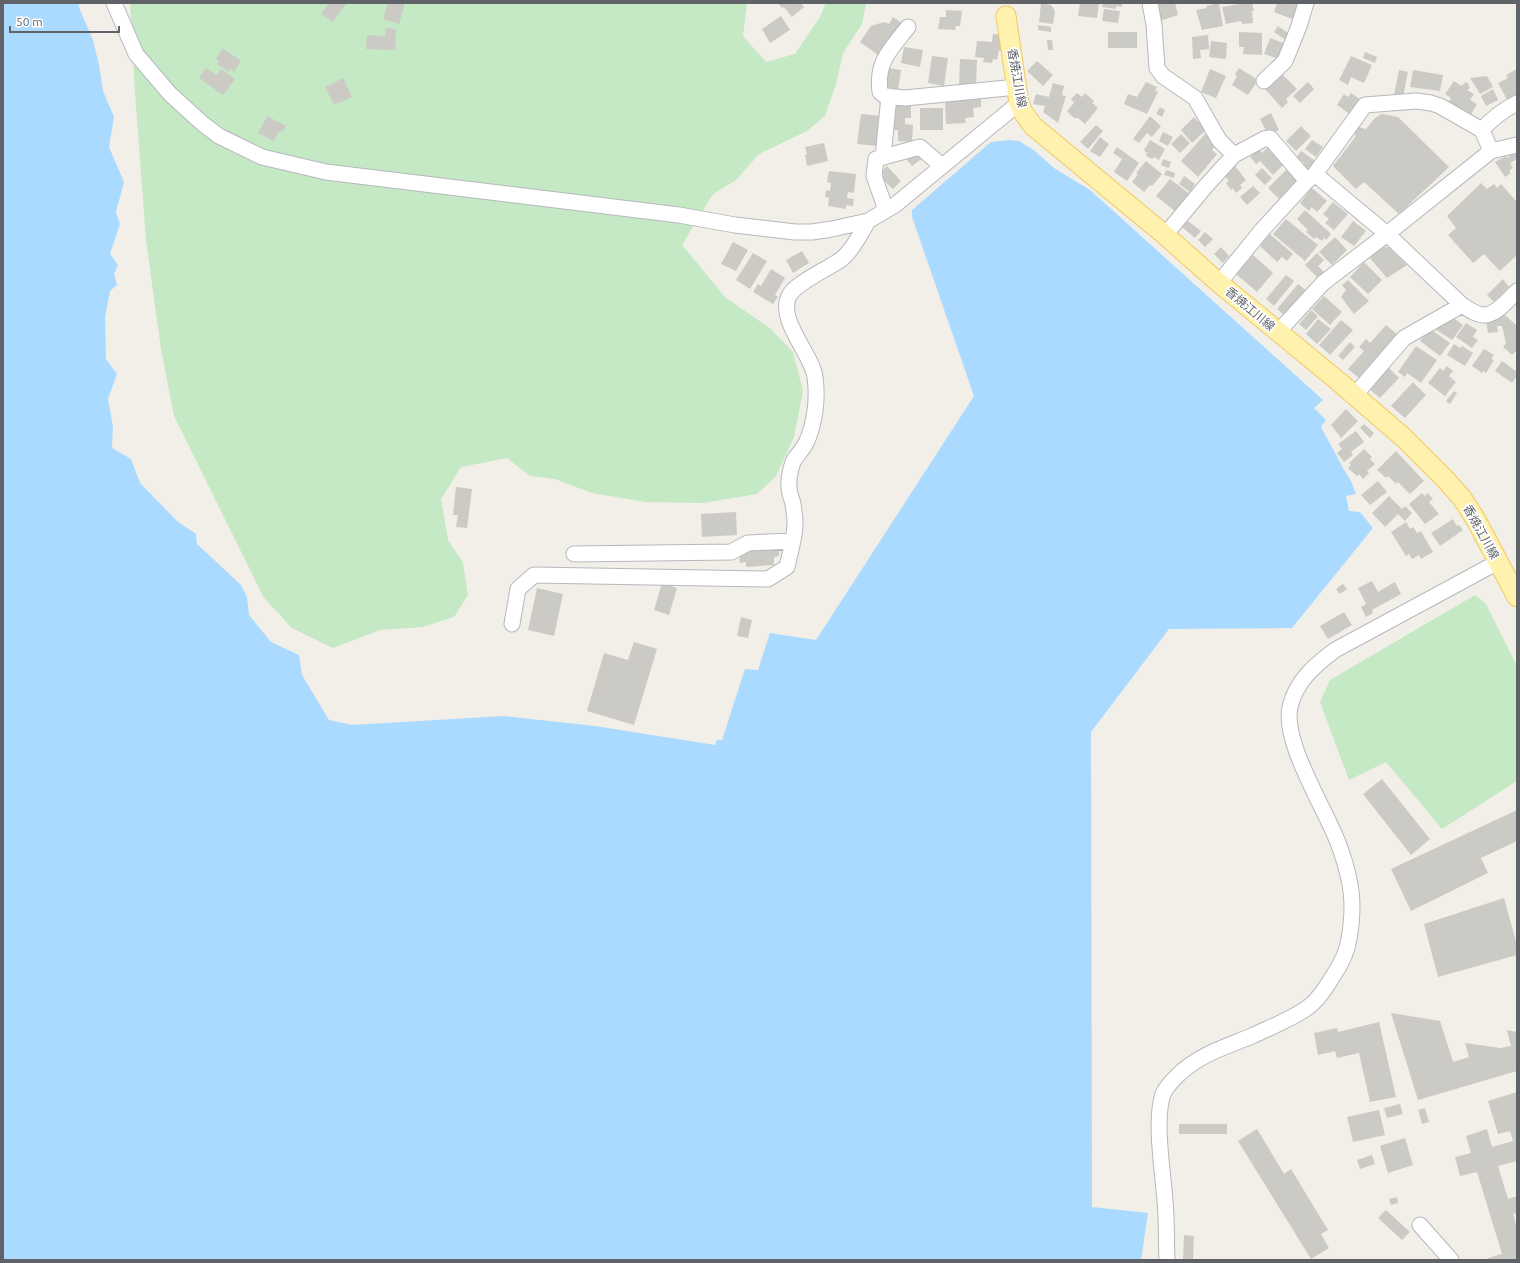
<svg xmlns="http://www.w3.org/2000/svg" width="1520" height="1263" font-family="Ubuntu,'Noto Sans JP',sans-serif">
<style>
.green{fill:#c5e8c5}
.water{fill:#aadaff}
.building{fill:#cccac5}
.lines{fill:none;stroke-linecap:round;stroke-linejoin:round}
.minor-casing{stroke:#b5b8bc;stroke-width:17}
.major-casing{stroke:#f2c960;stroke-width:21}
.minor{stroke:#fff;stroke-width:15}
.major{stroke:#fff2af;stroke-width:19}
.labels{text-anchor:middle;stroke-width:3.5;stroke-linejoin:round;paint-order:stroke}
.street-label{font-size:12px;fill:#5f6368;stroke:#fff}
</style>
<rect width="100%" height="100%" fill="#f1efe8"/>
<path class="green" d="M 130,3 L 747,3 L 743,36 L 766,62 L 795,54 L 820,17 L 826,3 L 866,3 L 862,24 L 843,53 L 836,84 L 825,116 L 807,131 L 759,154 L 736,180 L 713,194 L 682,245 L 725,297 L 771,329 L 793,352 L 803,391 L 794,437 L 776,476 L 757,494 L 703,503 L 646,502 L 592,493 L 555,479 L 530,476 L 507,458 L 461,467 L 441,499 L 448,540 L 463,563 L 468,595 L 454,617 L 423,627 L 380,630 L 333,648 L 292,628 L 264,598 L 174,416 L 161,349 L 146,240 L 135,92 Z
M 1475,595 L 1486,604 L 1517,666 L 1517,781 L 1442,829 L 1386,762 L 1349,780 L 1320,702 L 1330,680 Z"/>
<path class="water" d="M 3,3 L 78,3 L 80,10 L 93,40 L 99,65 L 103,91 L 114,117 L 109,147 L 124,182 L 116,212 L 120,224 L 110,254 L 118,265 L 114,274 L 117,285 L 110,291 L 105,317 L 106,359 L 117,374 L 108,399 L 113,427 L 112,448 L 131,459 L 140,483 L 178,522 L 196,534 L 197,544 L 241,585 L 247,597 L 249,615 L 271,642 L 299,655 L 302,675 L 329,720 L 352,725 L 504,716 L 595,726 L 715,745 L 717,740 L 722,740 L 745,669 L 758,670 L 770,633 L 816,640 L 974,396 L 912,217 L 912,210 L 991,142 L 1009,140 L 1019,141 L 1035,151 L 1054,168 L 1090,190 L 1323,400 L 1314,408 L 1326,420 L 1321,427 L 1343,468 L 1351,481 L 1356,494 L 1346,496 L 1349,511 L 1360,512 L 1373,528 L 1292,628 L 1169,629 L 1091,732 L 1092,1207 L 1148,1213 L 1141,1260 L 3,1260 Z"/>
<path class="building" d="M 329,3 L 347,3 L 333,22 L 321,14 Z
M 388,3 L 405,3 L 399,24 L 383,19 Z
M 778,3 L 801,3 L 804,7 L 792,17 L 784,7 L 782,8 Z
M 1041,3 L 1051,5 L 1055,11 L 1053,24 L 1039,22 Z
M 1080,3 L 1099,3 L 1097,18 L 1078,16 Z
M 1103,3 L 1122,3 L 1122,7 L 1116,6 L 1116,9 L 1102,7 Z
M 1156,3 L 1175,3 L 1178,15 L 1160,21 Z
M 1219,3 L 1223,26 L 1202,30 L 1196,10 L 1207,8 L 1206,6 Z
M 1245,3 L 1252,3 L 1254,11 L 1252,11 L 1253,23 L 1242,24 L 1241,21 L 1226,24 L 1222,7 Z
M 1277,3 L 1303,3 L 1297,21 L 1274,12 Z
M 1104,9 L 1120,11 L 1118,23 L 1102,21 Z
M 946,10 L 962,11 L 960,26 L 956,26 L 955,30 L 938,29 L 940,17 L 946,17 Z
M 781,16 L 790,30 L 770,43 L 762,29 Z
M 893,17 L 903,24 L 881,57 L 860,42 L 871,26 L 884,22 L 889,24 Z
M 1038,25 L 1051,27 L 1051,32 L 1038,30 Z
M 1278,26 L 1291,35 L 1287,41 L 1274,32 Z
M 386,28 L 396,29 L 395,50 L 366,49 L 367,35 L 385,36 Z
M 1108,32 L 1137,32 L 1137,48 L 1108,48 Z
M 1239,32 L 1262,33 L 1262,55 L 1243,54 L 1244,47 L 1239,47 Z
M 993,34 L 1002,35 L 1000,43 L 1004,44 L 1002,51 L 999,50 L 997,60 L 993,59 L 992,63 L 983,62 L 984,58 L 975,57 L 977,41 L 992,42 Z
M 1208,35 L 1209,49 L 1200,50 L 1201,58 L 1193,59 L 1192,37 Z
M 1270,38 L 1286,44 L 1281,60 L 1264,54 Z
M 1047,40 L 1052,40 L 1053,50 L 1048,50 Z
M 1211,41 L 1227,43 L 1226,59 L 1209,57 Z
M 904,47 L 923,50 L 920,67 L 901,63 Z
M 223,48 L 241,61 L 234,72 L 231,69 L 229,72 L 217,64 L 219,61 L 216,59 Z
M 1365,52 L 1377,57 L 1375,63 L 1363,58 Z
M 932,56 L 948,58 L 944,86 L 928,83 Z
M 1351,56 L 1372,65 L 1364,83 L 1351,77 L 1348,85 L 1339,80 Z
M 960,59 L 977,60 L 976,87 L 959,86 Z
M 1037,61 L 1053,75 L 1043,86 L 1027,71 Z
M 206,68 L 217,75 L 221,69 L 235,79 L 223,95 L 199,78 Z
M 887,68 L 901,70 L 898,90 L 883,87 Z
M 1239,68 L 1258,80 L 1248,95 L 1232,85 L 1237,76 L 1235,74 Z
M 1210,69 L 1226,76 L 1216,98 L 1201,92 Z
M 1517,69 L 1517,99 L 1509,103 L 1498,83 L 1508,78 L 1506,75 Z
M 1399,70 L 1408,72 L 1403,97 L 1394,95 Z
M 1413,70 L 1443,75 L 1440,91 L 1410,87 Z
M 1282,74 L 1297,89 L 1286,99 L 1288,102 L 1282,108 L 1265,89 Z
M 1487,76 L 1493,87 L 1480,94 L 1470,78 Z
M 343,78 L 352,97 L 334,105 L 325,87 Z
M 1454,81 L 1461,86 L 1467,82 L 1470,88 L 1467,90 L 1474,94 L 1470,100 L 1477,104 L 1470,116 L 1448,103 L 1451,98 L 1445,94 Z
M 1146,82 L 1157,87 L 1155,91 L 1158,92 L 1147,114 L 1124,104 L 1128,94 L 1137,97 Z
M 1308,82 L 1314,89 L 1300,103 L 1293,96 Z
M 1053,83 L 1064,86 L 1062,95 L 1066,96 L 1058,123 L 1043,112 L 1045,106 L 1033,104 L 1036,94 L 1049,97 Z
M 1493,89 L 1498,100 L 1486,106 L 1481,96 Z
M 991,93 L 991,98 L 981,99 L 981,107 L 973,108 L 974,117 L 965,118 L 966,123 L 946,124 L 945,102 L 939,102 L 938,97 Z
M 1077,93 L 1082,97 L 1085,93 L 1094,101 L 1092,103 L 1098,108 L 1085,124 L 1078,118 L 1074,118 L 1067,111 L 1074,103 L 1071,99 Z
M 1351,93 L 1361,100 L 1351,115 L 1337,105 L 1344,94 L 1348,97 Z
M 911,102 L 911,118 L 905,118 L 905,124 L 913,125 L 912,142 L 898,141 L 898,130 L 894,130 L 895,104 Z
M 1160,107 L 1165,110 L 1162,117 L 1156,114 Z
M 920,108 L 943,108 L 943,130 L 920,130 Z
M 1271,113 L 1279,130 L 1268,135 L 1260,119 Z
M 861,114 L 880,116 L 877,146 L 857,144 Z
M 1382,114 L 1398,117 L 1449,167 L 1399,214 L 1364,182 L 1356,189 L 1333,166 L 1356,136 L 1354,134 L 1359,127 L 1366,129 L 1375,118 Z
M 267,116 L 286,126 L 282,132 L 279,131 L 274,141 L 258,133 Z
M 1150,116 L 1161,126 L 1152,137 L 1147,133 L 1139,143 L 1133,139 Z
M 1194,117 L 1206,130 L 1192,143 L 1181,130 Z
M 1096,125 L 1103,131 L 1088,149 L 1080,142 Z
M 1301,126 L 1311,136 L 1296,151 L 1286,141 Z
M 1163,132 L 1173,137 L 1168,146 L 1159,141 Z
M 1181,134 L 1190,143 L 1180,153 L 1171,144 Z
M 1205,134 L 1216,145 L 1212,150 L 1217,154 L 1198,177 L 1181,161 Z
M 1100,137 L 1109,144 L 1100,157 L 1090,151 Z
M 1150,140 L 1165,149 L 1159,160 L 1154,157 L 1152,159 L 1146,156 L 1147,153 L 1144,150 Z
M 1312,140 L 1323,147 L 1316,157 L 1305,149 Z
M 824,143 L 828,161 L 807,166 L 805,155 L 807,155 L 805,147 Z
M 1117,147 L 1139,163 L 1127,181 L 1114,172 L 1122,159 L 1113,153 Z
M 1268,147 L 1285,163 L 1273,175 L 1260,161 L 1256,164 L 1250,157 L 1259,149 L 1262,153 Z
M 918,151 L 924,157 L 912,166 L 904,156 Z
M 1301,151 L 1317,162 L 1310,171 L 1302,165 L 1304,163 L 1296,158 Z
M 1515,152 L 1517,159 L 1510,163 L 1513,168 L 1509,171 L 1511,173 L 1505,177 L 1495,162 L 1506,156 L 1507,158 Z
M 1163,159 L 1171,162 L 1169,168 L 1161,165 Z
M 1146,161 L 1162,174 L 1152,186 L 1150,185 L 1144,192 L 1132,182 L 1138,174 L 1136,173 Z
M 887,166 L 901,181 L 893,189 L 881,178 L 884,175 L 881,172 Z
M 1235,166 L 1246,180 L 1240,185 L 1242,188 L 1236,193 L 1233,188 L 1231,190 L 1226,183 L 1229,181 L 1224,175 Z
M 1262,168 L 1272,178 L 1265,185 L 1255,175 Z
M 1166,170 L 1175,173 L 1174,178 L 1164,175 Z
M 1286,170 L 1297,180 L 1279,199 L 1268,188 Z
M 829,171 L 856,174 L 854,193 L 848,192 L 847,198 L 854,199 L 853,206 L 846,205 L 846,209 L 828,206 L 829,198 L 825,197 L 826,190 L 830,191 L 831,183 L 827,182 Z
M 1184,176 L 1195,184 L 1190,192 L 1179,184 Z
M 1170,179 L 1190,194 L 1176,212 L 1156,196 Z
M 1481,183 L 1487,189 L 1494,184 L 1497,188 L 1501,184 L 1517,202 L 1517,255 L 1500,271 L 1484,254 L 1473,263 L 1448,235 L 1456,228 L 1447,216 Z
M 1253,186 L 1260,193 L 1247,205 L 1240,197 Z
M 1312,188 L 1327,201 L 1317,212 L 1312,207 L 1309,211 L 1300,203 Z
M 1333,202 L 1348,214 L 1334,230 L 1325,223 L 1329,219 L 1323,214 Z
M 1305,210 L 1331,234 L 1326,240 L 1324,238 L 1322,241 L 1316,237 L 1314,239 L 1306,232 L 1308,230 L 1297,219 Z
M 1286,219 L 1318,245 L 1305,261 L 1273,234 Z
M 1188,221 L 1201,231 L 1195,238 L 1182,227 Z
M 1353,221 L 1366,231 L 1354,246 L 1341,237 Z
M 1205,232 L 1213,239 L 1205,247 L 1198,240 Z
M 1270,234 L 1293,254 L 1287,261 L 1282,257 L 1277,262 L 1260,246 Z
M 1335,237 L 1347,250 L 1332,265 L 1319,252 Z
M 733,242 L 748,250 L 736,271 L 721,264 Z
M 1221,247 L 1229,256 L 1223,263 L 1214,254 Z
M 1381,247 L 1388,247 L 1407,265 L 1387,278 L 1369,257 Z
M 802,251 L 809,263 L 793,273 L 786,260 Z
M 753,253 L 767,261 L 750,289 L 736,280 Z
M 1317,253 L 1324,260 L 1318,266 L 1325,273 L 1319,279 L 1305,265 Z
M 1253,255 L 1273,273 L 1257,292 L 1236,274 Z
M 1364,262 L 1382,280 L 1368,294 L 1350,277 Z
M 771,269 L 785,278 L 775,295 L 778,297 L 773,304 L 753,292 L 758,284 L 761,286 Z
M 1286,275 L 1294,281 L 1274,306 L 1266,299 Z
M 1503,279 L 1509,287 L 1494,302 L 1487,295 Z
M 1348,280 L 1369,301 L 1354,314 L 1341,297 L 1346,290 L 1342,285 Z
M 1298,284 L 1307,291 L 1285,316 L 1277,309 Z
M 1324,296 L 1342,312 L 1330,325 L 1312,309 Z
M 1311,310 L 1318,316 L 1306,330 L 1299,324 Z
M 1505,315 L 1517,326 L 1517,350 L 1512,355 L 1503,347 L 1506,343 L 1502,326 L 1497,326 L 1498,332 L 1488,333 L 1486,320 Z
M 1452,317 L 1463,325 L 1452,340 L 1435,329 Z
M 1318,319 L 1331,329 L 1317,344 L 1306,334 Z
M 1341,320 L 1353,330 L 1330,355 L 1319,345 Z
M 1466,323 L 1477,330 L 1473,337 L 1478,340 L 1472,348 L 1456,337 Z
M 1386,325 L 1398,335 L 1360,379 L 1348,369 L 1364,351 L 1359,347 L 1366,339 L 1370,343 Z
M 1429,328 L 1450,343 L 1440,356 L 1420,341 Z
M 1350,342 L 1355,347 L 1343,360 L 1338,356 Z
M 1454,344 L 1460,348 L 1462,346 L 1473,353 L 1465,366 L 1447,355 Z
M 1416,346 L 1437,360 L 1421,383 L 1407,373 L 1405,377 L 1398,372 Z
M 1484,349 L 1494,355 L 1491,359 L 1494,360 L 1486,373 L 1483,371 L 1482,373 L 1472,366 Z
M 1502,361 L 1517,372 L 1517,376 L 1512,383 L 1495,371 Z
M 1387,366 L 1399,378 L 1380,398 L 1367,387 Z
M 1447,366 L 1453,371 L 1449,376 L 1456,382 L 1445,396 L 1428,383 L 1440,368 L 1443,371 Z
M 1413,382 L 1426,395 L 1405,418 L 1391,406 Z
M 1454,391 L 1457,393 L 1450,404 L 1446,401 Z
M 1346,409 L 1358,421 L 1341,438 L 1331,425 Z
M 1364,424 L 1374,433 L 1370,438 L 1360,428 Z
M 1356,431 L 1364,442 L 1351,452 L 1353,455 L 1344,462 L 1337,453 L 1342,449 L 1338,444 Z
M 1364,449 L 1372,457 L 1370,459 L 1375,464 L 1367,471 L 1369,473 L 1363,479 L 1359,474 L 1357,476 L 1348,468 L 1351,465 L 1349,463 Z
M 1396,451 L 1424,481 L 1410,494 L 1398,482 L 1396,484 L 1388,476 L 1386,478 L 1377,470 Z
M 1378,481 L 1387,492 L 1370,505 L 1361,495 Z
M 456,487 L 472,489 L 467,528 L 456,527 L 458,515 L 453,515 Z
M 1422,493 L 1425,496 L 1428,493 L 1433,499 L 1429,502 L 1439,514 L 1425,524 L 1409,504 Z
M 1389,496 L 1402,509 L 1405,506 L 1412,513 L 1405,521 L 1398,514 L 1385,527 L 1372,513 Z
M 736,512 L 737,535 L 702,537 L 701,514 Z
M 1453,519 L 1457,526 L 1459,525 L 1463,530 L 1440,546 L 1431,533 Z
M 1406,522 L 1410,529 L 1413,527 L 1417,533 L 1421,531 L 1433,552 L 1421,559 L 1419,555 L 1412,559 L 1409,554 L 1406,556 L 1391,532 Z
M 779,548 L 779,556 L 774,557 L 774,565 L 746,567 L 746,562 L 740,563 L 739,554 L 746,553 L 746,551 Z
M 1372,581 L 1378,592 L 1395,582 L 1401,594 L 1372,610 L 1373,613 L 1366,617 L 1361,607 L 1366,604 L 1358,588 Z
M 662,583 L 677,588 L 669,615 L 654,610 Z
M 1343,584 L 1347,589 L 1340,594 L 1336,589 Z
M 537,588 L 563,594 L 554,636 L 528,630 Z
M 1344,612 L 1352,625 L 1328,639 L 1320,626 Z
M 741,617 L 752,620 L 748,638 L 737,636 Z
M 634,642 L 657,649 L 634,725 L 587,711 L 604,653 L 628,660 Z
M 1382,779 L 1430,839 L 1411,855 L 1363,794 Z
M 1517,810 L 1517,841 L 1481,858 L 1488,873 L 1411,911 L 1391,869 Z
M 1504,898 L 1517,945 L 1517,955 L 1438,977 L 1424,924 Z
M 1391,1013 L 1440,1021 L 1453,1062 L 1469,1057 L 1465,1043 L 1500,1048 L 1511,1046 L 1507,1030 L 1517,1032 L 1517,1071 L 1418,1100 Z
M 1379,1022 L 1396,1097 L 1370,1102 L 1359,1053 L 1337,1058 L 1335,1051 L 1318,1055 L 1314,1033 L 1337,1028 L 1338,1032 Z
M 1517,1092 L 1517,1161 L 1498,1166 L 1508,1199 L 1517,1196 L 1517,1213 L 1513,1214 L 1517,1228 L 1517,1260 L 1488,1260 L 1488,1258 L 1502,1254 L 1477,1172 L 1460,1176 L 1455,1157 L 1471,1153 L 1466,1136 L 1487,1129 L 1492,1147 L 1513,1141 L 1510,1131 L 1498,1134 L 1488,1101 Z
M 1400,1104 L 1403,1114 L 1387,1118 L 1384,1108 Z
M 1425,1108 L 1429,1122 L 1422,1124 L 1418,1110 Z
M 1379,1110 L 1385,1135 L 1353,1142 L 1347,1117 Z
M 1179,1124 L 1227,1124 L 1227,1134 L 1179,1134 Z
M 1257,1129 L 1284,1174 L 1291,1169 L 1328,1230 L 1321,1234 L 1329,1248 L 1311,1259 L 1238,1141 Z
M 1405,1138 L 1413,1165 L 1388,1173 L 1380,1146 Z
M 1372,1155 L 1375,1164 L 1360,1169 L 1357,1160 Z
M 1397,1197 L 1398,1203 L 1391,1205 L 1389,1199 Z
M 1386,1210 L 1410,1232 L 1402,1240 L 1378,1218 Z
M 1184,1235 L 1194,1236 L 1193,1260 L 1183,1260 Z"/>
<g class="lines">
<defs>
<path id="minor" d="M 114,3 L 136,54 L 170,94 L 203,124 L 219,136 L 262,157 L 326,172 L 679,215 L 735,225 L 795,232 L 812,232 L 832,229 L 868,221 L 895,205 L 1019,103
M 1150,3 L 1154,25 L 1157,68 L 1163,76 L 1195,98 L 1219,140 L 1234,155 L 1205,187 L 1165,235
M 908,27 C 891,49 876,61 880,92 L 885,96 L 905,98 L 1017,87
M 1264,81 L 1285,61 L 1299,26 L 1306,3
M 1482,130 C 1493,117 1503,110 1517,103
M 1234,155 L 1264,139 L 1270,138 L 1307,181
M 883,157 L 889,96
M 1315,174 L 1387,234 L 1462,305 L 1404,338 L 1354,396
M 886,210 L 874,176 L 876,159 L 920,147 L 942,166
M 1219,283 L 1262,230 L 1307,181 L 1315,174 L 1365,105 L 1416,101 L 1431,103 L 1440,106 L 1482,130 L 1491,151
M 1462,305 C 1468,309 1478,316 1486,315 C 1498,313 1509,299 1517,291
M 1278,332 L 1323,283 L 1387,234 L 1491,151 L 1517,145
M 574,554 L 731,552 L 748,543 L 793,541
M 512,624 L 518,589 L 534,575 L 768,579 L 787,567 C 790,552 796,535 795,519 C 794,514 794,509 793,504 C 792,499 789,493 789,487 C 788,480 791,466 794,460 C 798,454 803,449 806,443 C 815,424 818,398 815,377 C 812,354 777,320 789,296 C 795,283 830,268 843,258 C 854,248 861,233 868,221
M 1420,1225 L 1451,1260
M 1167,1260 C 1166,1240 1167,1220 1165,1201 C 1163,1172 1154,1120 1163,1094 C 1166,1087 1172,1081 1177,1076 C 1199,1054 1226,1047 1254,1035 C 1271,1027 1289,1020 1304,1010 C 1316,1003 1326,988 1333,976 C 1340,966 1347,952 1349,939 C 1355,904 1352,882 1340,848 C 1328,812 1282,744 1290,707 C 1296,681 1315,665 1335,650 L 1498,562"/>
<path id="major" d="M 1006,16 L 1019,103 L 1023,112 L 1033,126 L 1165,235 L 1219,283 L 1338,381 L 1404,438 L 1444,478 L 1462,498 L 1476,520 L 1517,597"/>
</defs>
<use href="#minor" class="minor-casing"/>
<use href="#major" class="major-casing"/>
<use href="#minor" class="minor"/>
<use href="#major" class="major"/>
</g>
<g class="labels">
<g class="street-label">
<text transform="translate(1017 78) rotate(80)" y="4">香焼江川線</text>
<text transform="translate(1250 309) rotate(40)" y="4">香焼江川線</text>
<text transform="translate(1481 532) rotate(61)" y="4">香焼江川線</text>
</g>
</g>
<rect width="1520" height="1263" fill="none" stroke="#5f6368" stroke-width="8"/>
<path d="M10 26v6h109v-6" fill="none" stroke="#5f6368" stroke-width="2"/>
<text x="16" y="26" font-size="12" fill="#5f6368" stroke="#ffffff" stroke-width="3" paint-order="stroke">50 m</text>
</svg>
